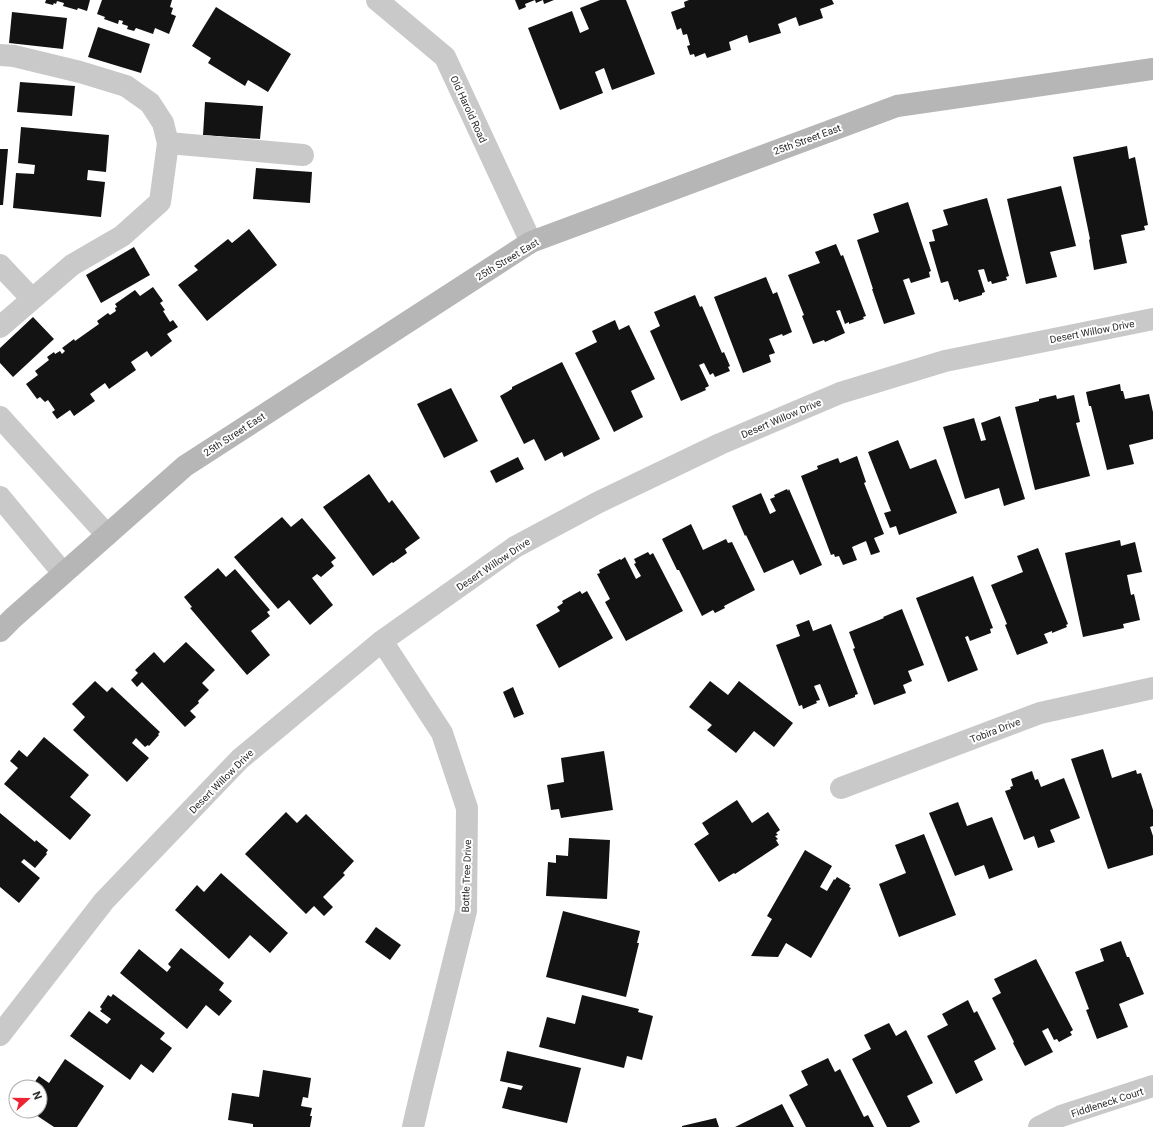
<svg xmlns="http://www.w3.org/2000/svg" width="1153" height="1127" font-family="Roboto,sans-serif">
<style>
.building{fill:#131313}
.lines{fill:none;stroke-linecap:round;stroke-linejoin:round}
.street{stroke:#c9c9c9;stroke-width:22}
.secondary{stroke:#b6b6b6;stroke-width:22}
.labels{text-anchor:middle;stroke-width:4;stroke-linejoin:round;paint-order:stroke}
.street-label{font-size:10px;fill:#2c2c2c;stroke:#fff}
</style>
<rect width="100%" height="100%" fill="#fff"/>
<path class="building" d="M 46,0 L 90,0 L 87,11 L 78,8 L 77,10 L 63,6 L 64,3 L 57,1 L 56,4 L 54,3 L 53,5 L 45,3 Z
M 102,0 L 172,0 L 170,7 L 173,8 L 171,14 L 176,16 L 169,34 L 155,28 L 153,34 L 136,28 L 134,31 L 127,29 L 128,26 L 122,24 L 123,21 L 119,20 L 118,24 L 104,19 L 105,17 L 97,14 Z
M 515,0 L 554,0 L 544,4 L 543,0 L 536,3 L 535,0 L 525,4 L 526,7 L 519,10 Z
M 600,0 L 626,0 L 655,74 L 612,90 L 604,68 L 595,72 L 603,93 L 560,110 L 528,28 L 572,11 L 580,33 L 589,29 L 580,8 Z
M 689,0 L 832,0 L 834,4 L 820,9 L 823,18 L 799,26 L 796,17 L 778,24 L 781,33 L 749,43 L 747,35 L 729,42 L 731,50 L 707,58 L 705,53 L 695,57 L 694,54 L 690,55 L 687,46 L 690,45 L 687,34 L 683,35 L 681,28 L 677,30 L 671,12 L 685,7 L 684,2 Z
M 216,7 L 291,54 L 268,92 L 248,80 L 245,86 L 208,63 L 211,58 L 192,46 Z
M 12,12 L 67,18 L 63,49 L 9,43 Z
M 98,27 L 150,44 L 141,73 L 88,57 Z
M 20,82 L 75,86 L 72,116 L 17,112 Z
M 205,102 L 263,106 L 260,139 L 203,135 Z
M 21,127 L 109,135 L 106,172 L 88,170 L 87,180 L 105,182 L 101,217 L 13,208 L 16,173 L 34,174 L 35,165 L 18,163 Z
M 1127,146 L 1129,159 L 1135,157 L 1148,225 L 1144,226 L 1145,230 L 1121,235 L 1127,263 L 1094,270 L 1089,240 L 1090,239 L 1073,157 Z
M 0,149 L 8,149 L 3,205 L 0,205 Z
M 256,168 L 312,172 L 310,203 L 253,199 Z
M 1061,186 L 1076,246 L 1050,252 L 1057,277 L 1026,284 L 1007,199 Z
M 987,198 L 1009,276 L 1006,277 L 1007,280 L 992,284 L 991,281 L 988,282 L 984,269 L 978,270 L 985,292 L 982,293 L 982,295 L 959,302 L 958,299 L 954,300 L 948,281 L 941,283 L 929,242 L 935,241 L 932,230 L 948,225 L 943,210 Z
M 908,202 L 931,271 L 929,272 L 930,277 L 911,283 L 909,278 L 903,280 L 915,314 L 884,324 L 872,289 L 873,289 L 857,240 L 879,232 L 873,214 Z
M 249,229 L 277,265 L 207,321 L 178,285 L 198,270 L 194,266 L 228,239 L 232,243 Z
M 836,244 L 841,256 L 843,255 L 866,316 L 863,317 L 864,319 L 849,324 L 849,322 L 845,324 L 840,310 L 836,311 L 845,333 L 825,342 L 824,340 L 813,344 L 802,316 L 804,315 L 788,275 L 820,263 L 815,252 Z
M 134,247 L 150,275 L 101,303 L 86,275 Z
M 766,277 L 773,294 L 777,292 L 792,332 L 783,336 L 782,334 L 769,339 L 775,353 L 769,355 L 771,362 L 743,373 L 714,297 Z
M 153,287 L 163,301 L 160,303 L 165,310 L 163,311 L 170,322 L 173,320 L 178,327 L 167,334 L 172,341 L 151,357 L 147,351 L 131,362 L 136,370 L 109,389 L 105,383 L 90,394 L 95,401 L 74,416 L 70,410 L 57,419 L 52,412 L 55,410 L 48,400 L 45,402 L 40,397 L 37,399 L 26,384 L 38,375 L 35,371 L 49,360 L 47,357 L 54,352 L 55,354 L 60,351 L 62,354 L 65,351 L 62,348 L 74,339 L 75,341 L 99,324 L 97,321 L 108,313 L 110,315 L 116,311 L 115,308 L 117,307 L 115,304 L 135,290 L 140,296 Z
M 695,295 L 700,307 L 702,306 L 722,353 L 724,352 L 730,366 L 728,367 L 730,371 L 715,377 L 713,373 L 710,375 L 704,363 L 699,365 L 709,386 L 705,388 L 706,390 L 681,401 L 650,331 L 660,326 L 654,312 Z
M 33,317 L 54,339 L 13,377 L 0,363 L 0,348 Z
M 615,320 L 619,330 L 629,325 L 655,379 L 631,391 L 643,417 L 614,432 L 575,353 L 597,342 L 592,331 Z
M 562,362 L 600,439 L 564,457 L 562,452 L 545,461 L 534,439 L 524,444 L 500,396 L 512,389 L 512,387 Z
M 1120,384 L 1121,391 L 1123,391 L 1125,399 L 1149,394 L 1153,412 L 1153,439 L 1129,445 L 1134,464 L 1107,470 L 1091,406 L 1089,406 L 1086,392 Z
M 451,388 L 478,441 L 444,458 L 417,404 Z
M 1056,395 L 1057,399 L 1074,395 L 1080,422 L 1076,423 L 1090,476 L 1035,490 L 1015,407 L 1039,401 L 1039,399 Z
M 1000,416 L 1025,499 L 1004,506 L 999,488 L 965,499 L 943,427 L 974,418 L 981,441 L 986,440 L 981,423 Z
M 898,440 L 910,469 L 936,459 L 957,513 L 899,535 L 896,526 L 890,528 L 884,513 L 891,511 L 868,452 Z
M 857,456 L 866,482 L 864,483 L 884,534 L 874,538 L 880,552 L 871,555 L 866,541 L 852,547 L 857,560 L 843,565 L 839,556 L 835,557 L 834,554 L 831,555 L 801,476 L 818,469 L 817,466 L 838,458 L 840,463 Z
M 518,457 L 524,469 L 496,483 L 490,471 Z
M 369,474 L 389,503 L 392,500 L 420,538 L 405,549 L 407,553 L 393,563 L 392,562 L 373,576 L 323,507 Z
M 787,489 L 788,491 L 789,489 L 822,565 L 800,575 L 793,560 L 764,573 L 746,535 L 745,536 L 732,506 L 761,493 L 770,514 L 776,511 L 770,499 L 775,497 L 774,495 Z
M 282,517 L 291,527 L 302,518 L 336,558 L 331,562 L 334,566 L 321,577 L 317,574 L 312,578 L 333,605 L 310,625 L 289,600 L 278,609 L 234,557 Z
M 691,524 L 703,550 L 726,539 L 728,543 L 732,542 L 755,590 L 724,606 L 725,608 L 715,613 L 713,610 L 702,616 L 679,570 L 677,570 L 662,539 Z
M 1120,540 L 1121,546 L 1135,542 L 1142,572 L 1127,575 L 1131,595 L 1134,594 L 1140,620 L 1123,624 L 1124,628 L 1083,637 L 1065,553 Z
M 1038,548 L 1068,624 L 1066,625 L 1067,627 L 1052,633 L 1052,631 L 1044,634 L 1048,643 L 1017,655 L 1005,625 L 1007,624 L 991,585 L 1023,572 L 1017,556 Z
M 648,552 L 650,555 L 653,553 L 683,611 L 626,641 L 605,602 L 610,599 L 597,574 L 600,573 L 599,570 L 620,559 L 621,560 L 625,557 L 636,579 L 641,576 L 634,564 L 636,563 L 634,559 Z
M 218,568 L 226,577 L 235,569 L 270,610 L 267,612 L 270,616 L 251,631 L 270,655 L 247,675 L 190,608 L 192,607 L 184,597 Z
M 973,576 L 993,628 L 990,629 L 991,633 L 970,641 L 968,636 L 965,637 L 978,670 L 948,682 L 916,598 Z
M 580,591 L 582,594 L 587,591 L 613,638 L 559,668 L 536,625 L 560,611 L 557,607 L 563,603 L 562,601 Z
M 902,609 L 924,665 L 908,671 L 912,681 L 903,685 L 906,693 L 874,705 L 853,649 L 855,648 L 849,632 L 884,618 L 883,617 Z
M 809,620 L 813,631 L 831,624 L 858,694 L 855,695 L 855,697 L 829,707 L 820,684 L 814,686 L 820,700 L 816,701 L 817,703 L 803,709 L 802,705 L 799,706 L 776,645 L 800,636 L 796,625 Z
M 186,642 L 215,670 L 202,683 L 209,690 L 198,701 L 199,703 L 190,711 L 196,717 L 185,727 L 142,682 L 137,687 L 131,680 L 138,673 L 135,670 L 154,652 L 164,663 Z
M 95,681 L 107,692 L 112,687 L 160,732 L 158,734 L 159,735 L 149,746 L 148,745 L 145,747 L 136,738 L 132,743 L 149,758 L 127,782 L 73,730 L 85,717 L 72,704 Z
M 710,681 L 728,695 L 739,681 L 793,723 L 774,747 L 754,731 L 736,753 L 707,730 L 712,725 L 689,707 Z
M 513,687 L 524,714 L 514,718 L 503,692 Z
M 44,737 L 89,775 L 70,797 L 91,815 L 70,840 L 4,784 L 18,768 L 10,761 L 19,750 L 27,757 Z
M 1103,749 L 1112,778 L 1136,770 L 1137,774 L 1141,773 L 1153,810 L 1153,826 L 1150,827 L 1153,836 L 1153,855 L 1108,869 L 1071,759 Z
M 604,751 L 613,810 L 561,818 L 559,809 L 551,810 L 547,785 L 564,782 L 561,758 Z
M 1032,771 L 1035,780 L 1038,779 L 1041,787 L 1064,778 L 1080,818 L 1050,830 L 1055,842 L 1038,848 L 1034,836 L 1024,840 L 1005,791 L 1011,789 L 1010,787 L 1013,786 L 1011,779 Z
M 737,800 L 752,823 L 768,812 L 780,830 L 776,833 L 778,835 L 775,836 L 778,839 L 776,840 L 779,845 L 735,874 L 734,873 L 719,882 L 694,844 L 709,834 L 702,823 Z
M 958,802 L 967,826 L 992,817 L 1013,870 L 989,879 L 984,865 L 955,876 L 929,813 Z
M 286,812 L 297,823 L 306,814 L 354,861 L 343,873 L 345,875 L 323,897 L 333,907 L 324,916 L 314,906 L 306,914 L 245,854 Z
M 0,813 L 35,842 L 36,840 L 48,850 L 46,853 L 47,854 L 35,868 L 24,859 L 21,862 L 40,878 L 19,903 L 0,887 Z
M 924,834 L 956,915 L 899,937 L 879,884 L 906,873 L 895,845 Z
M 569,838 L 610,840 L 607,899 L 546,896 L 548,862 L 556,863 L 556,855 L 568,856 Z
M 805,850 L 832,866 L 820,887 L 827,891 L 834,879 L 835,880 L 837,877 L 850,885 L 849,887 L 851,888 L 811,958 L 786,943 L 778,957 L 751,956 L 772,919 L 767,916 Z
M 221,873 L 288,933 L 270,953 L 250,935 L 229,959 L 175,910 L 197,885 L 204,892 Z
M 563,911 L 640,931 L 637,943 L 639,943 L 626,997 L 546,977 Z
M 376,927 L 401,945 L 390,960 L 365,942 Z
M 1121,941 L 1127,957 L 1129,957 L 1144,994 L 1119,1004 L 1128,1027 L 1097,1039 L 1086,1010 L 1089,1009 L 1075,972 L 1104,961 L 1100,949 Z
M 181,948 L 224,983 L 219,990 L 232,1001 L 219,1016 L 206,1005 L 187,1029 L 120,973 L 139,949 L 167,972 L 171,967 L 168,964 Z
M 1036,959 L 1073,1030 L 1070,1032 L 1072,1035 L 1059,1042 L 1057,1039 L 1054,1040 L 1048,1028 L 1042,1031 L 1053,1052 L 1025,1066 L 1013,1043 L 1014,1042 L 992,998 L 1001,993 L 994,979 Z
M 113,994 L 165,1033 L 160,1039 L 172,1048 L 153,1073 L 141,1064 L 130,1080 L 70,1036 L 89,1011 L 107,1024 L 111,1019 L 100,1011 L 102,1009 L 100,1007 L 108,995 L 111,997 Z
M 582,995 L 639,1009 L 638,1012 L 653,1016 L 642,1060 L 627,1056 L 624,1068 L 539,1047 L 547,1017 L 575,1024 Z
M 968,1000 L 974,1013 L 977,1011 L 996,1049 L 974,1061 L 983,1080 L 956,1094 L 927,1036 L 948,1025 L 942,1014 Z
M 889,1023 L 896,1036 L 906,1030 L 933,1083 L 907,1096 L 920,1122 L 910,1127 L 887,1127 L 852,1059 L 871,1049 L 864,1035 Z
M 507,1051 L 581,1068 L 567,1123 L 502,1108 L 508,1087 L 521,1090 L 523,1086 L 500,1081 Z
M 828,1058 L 835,1072 L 840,1069 L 864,1117 L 868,1115 L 874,1127 L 806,1127 L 789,1095 L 808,1085 L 801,1071 Z
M 65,1059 L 104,1086 L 77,1127 L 54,1127 L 30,1111 L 40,1111 L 40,1087 L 31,1087 L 39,1076 L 49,1083 Z
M 263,1070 L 311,1078 L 308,1098 L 303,1097 L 301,1106 L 312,1108 L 310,1116 L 312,1116 L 310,1127 L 253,1127 L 253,1124 L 228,1120 L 232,1093 L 259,1097 Z
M 782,1104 L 794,1127 L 735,1127 Z
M 716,1118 L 719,1127 L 682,1127 L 682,1126 Z"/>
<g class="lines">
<path class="street" d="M 377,0 L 445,57 L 531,242
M 0,55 L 14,56 L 80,72 L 126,86 L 150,103 L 163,123 L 168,143 L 160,202 L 122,236 L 72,265 L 0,327
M 168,143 L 303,155
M 0,265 L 32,299
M 0,417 L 107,535
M 0,497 L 63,573
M 382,641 L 442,733 L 467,808 L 466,911 L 422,1088 L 413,1127
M 841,788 L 1040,713 L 1153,688
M 0,1035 L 104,901 L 240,759 L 382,641 L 515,547 L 597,503 L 720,444 L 840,393 L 945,361 L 1153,319
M 1039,1127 L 1061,1116 L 1153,1086"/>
<path class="secondary" d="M 0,631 L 13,618 L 185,466 L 531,242 L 897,106 L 1153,69"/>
</g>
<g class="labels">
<g class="street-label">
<text transform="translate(469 109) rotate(65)" y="4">Old Harold Road</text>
<text transform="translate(807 139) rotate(-20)" y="4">25th Street East</text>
<text transform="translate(507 259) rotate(-31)" y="4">25th Street East</text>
<text transform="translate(1092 331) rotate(-11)" y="4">Desert Willow Drive</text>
<text transform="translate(781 418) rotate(-23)" y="4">Desert Willow Drive</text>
<text transform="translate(234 434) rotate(-33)" y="4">25th Street East</text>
<text transform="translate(493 564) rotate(-34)" y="4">Desert Willow Drive</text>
<text transform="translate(995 730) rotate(-21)" y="4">Tobira Drive</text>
<text transform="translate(221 781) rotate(-45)" y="4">Desert Willow Drive</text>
<text transform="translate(466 876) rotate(-88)" y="4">Bottle Tree Drive</text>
<text transform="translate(1107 1102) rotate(-18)" y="4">Fiddleneck Court</text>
</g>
</g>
<g transform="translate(28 1099) rotate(69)"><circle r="19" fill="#ffffff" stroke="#ababab"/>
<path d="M0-3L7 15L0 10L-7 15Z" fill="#ee2435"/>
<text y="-6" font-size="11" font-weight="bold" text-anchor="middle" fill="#2c2c2c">N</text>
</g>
</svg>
